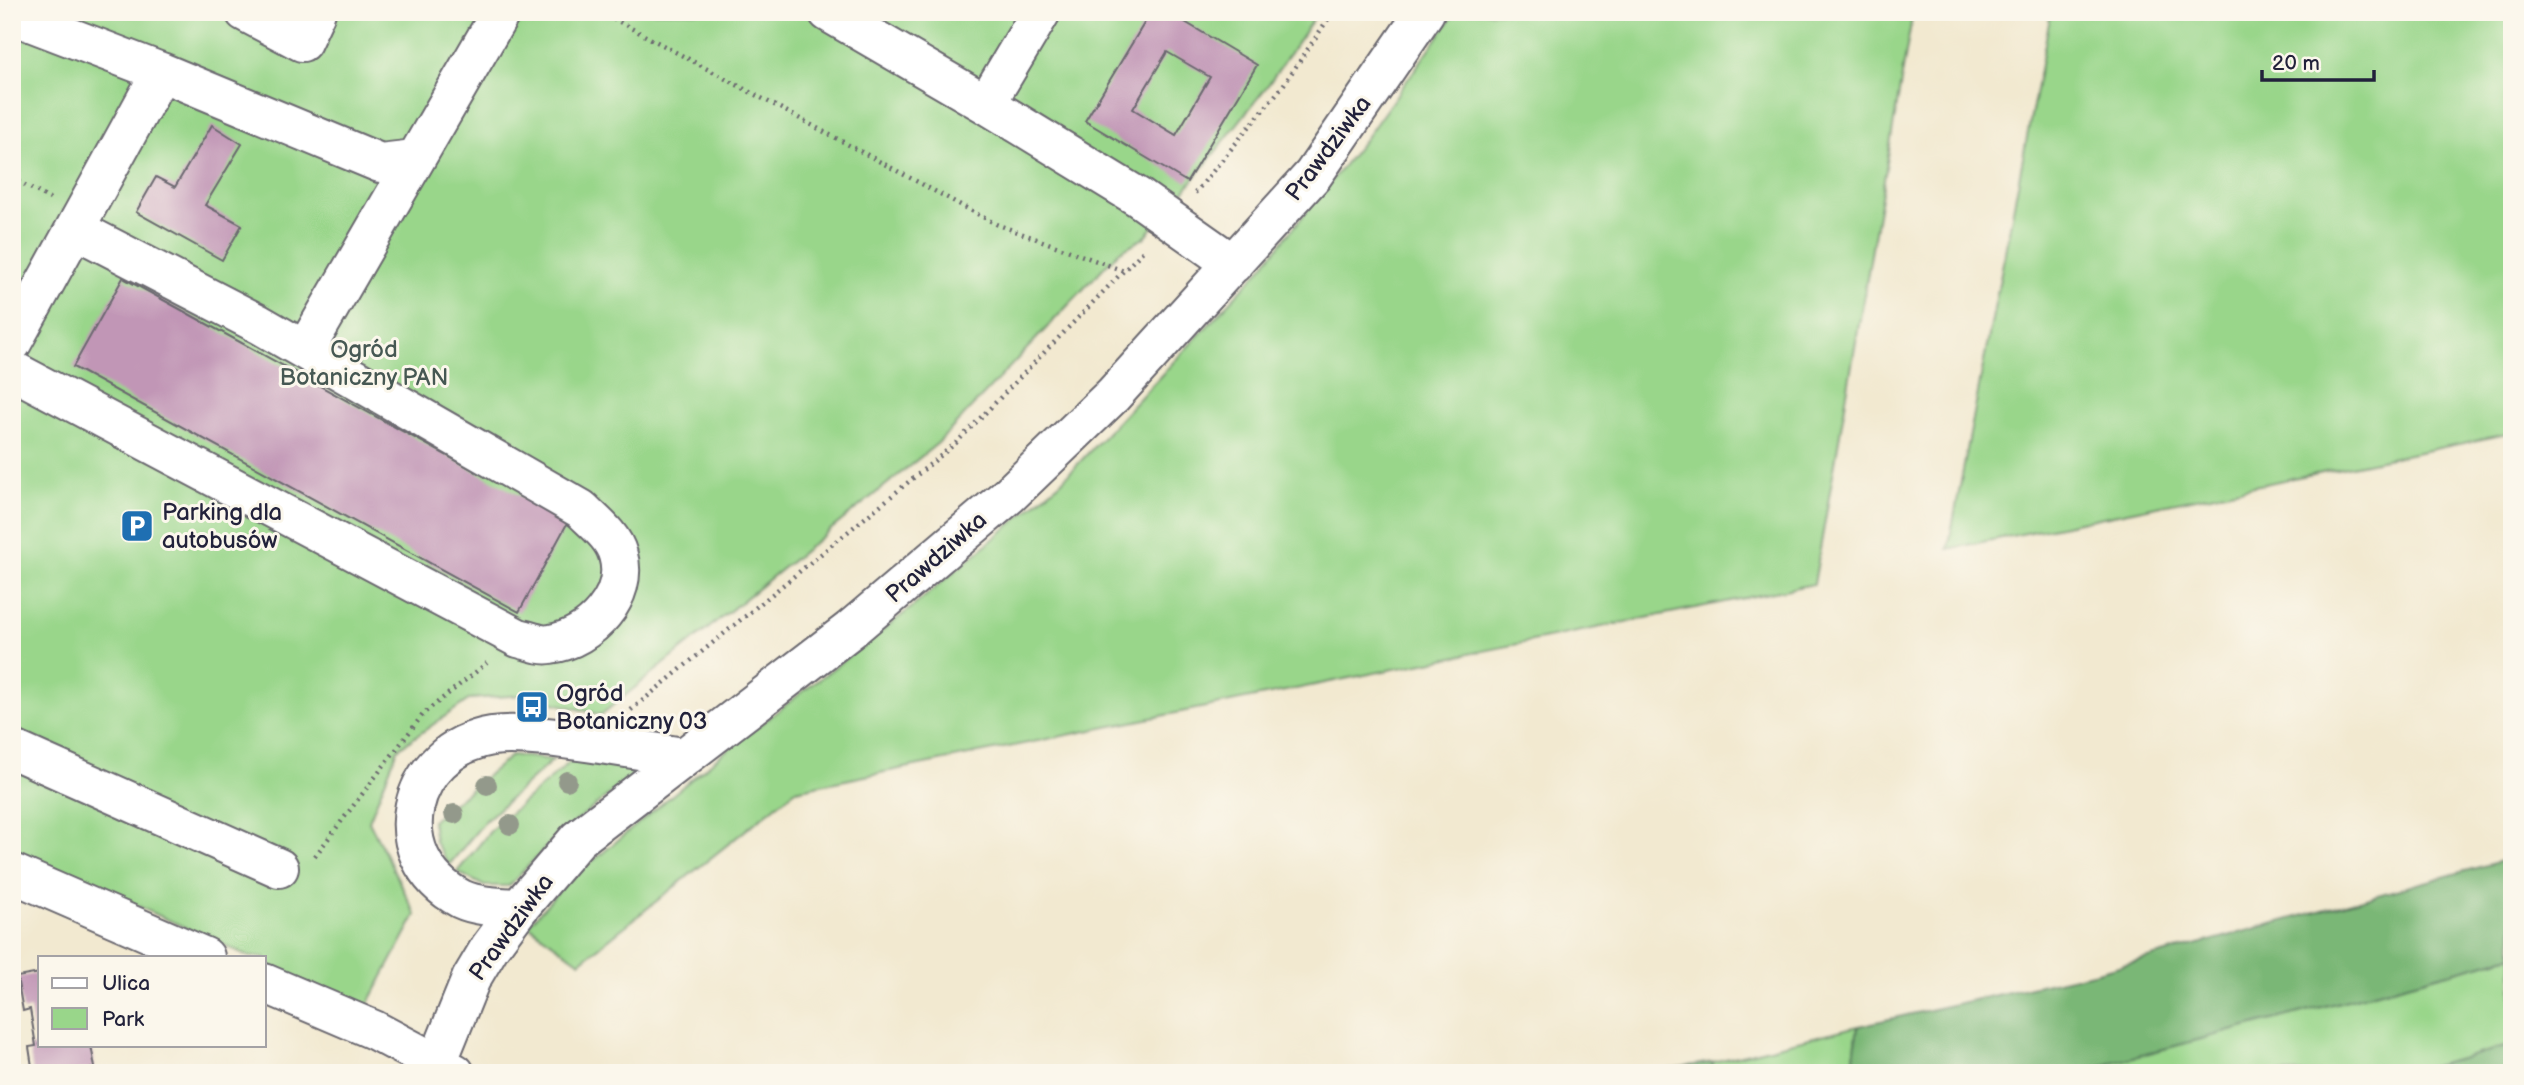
<svg xmlns="http://www.w3.org/2000/svg" width="2524" height="1085" font-family="'Balsamiq Sans',sans-serif">
<style>
.green{fill:#99d68a;stroke:#5e7c62;stroke-width:2}
.forest{fill:#7ab776;stroke:#4e6c58;stroke-width:2}
.building{fill:#c196b6;fill-rule:evenodd}
.lines{fill:none;stroke-linecap:round;stroke-linejoin:round}
.minor-casing{stroke:#6b686f;stroke-width:42}
.path{stroke:#6b686f;stroke-width:4.5;stroke-dasharray:2 5;stroke-linecap:butt}
.minor{stroke:#fff;stroke-width:38}
.tree{fill:#93998b}
.labels{text-anchor:middle;stroke-width:6;stroke-linejoin:round;paint-order:stroke}
.street-label{font-size:24px;fill:#22223b;stroke:#fbf7ec}
.park-label{font-size:24px;fill:#465853;stroke:#fbf7ec}
.poi-label{font-size:24px;fill:#22223b;stroke:#fbf7ec;text-anchor:start}
</style>
<rect width="100%" height="100%" fill="#fbf7ec"/>
<filter id="ink" filterUnits="userSpaceOnUse"><feTurbulence type="fractalNoise" baseFrequency=".0143" numOctaves="2"/><feDisplacementMap in="SourceGraphic" scale="14" xChannelSelector="R" yChannelSelector="G"/><feConvolveMatrix kernelMatrix="1 2 1 2 8 2 1 2 1" color-interpolation-filters="sRGB"/></filter>
<filter id="wash" filterUnits="userSpaceOnUse"><feTurbulence type="fractalNoise" baseFrequency=".00686" numOctaves="4" result="noise"/><feDisplacementMap in="SourceGraphic" scale="28" xChannelSelector="R" yChannelSelector="G"/><feGaussianBlur stdDeviation="1.57" result="paint"/><feColorMatrix in="noise" values="0 0 0 0 0 0 0 0 0 0 0 0 0 0 0 0 0 1.4 0 .05"/><feComposite in="paint" operator="in"/></filter>
<g filter="url(#wash)">
<rect width="100%" height="100%" fill="#f2e9d0"/>
<path class="green" d="M 12,12 L 1318,12 L 1268,85 L 1182,194 L 1144,238 L 1120,251 L 1107,264 L 938,443 L 601,715 L 523,695 L 470,699 L 398,749 L 369,821 L 416,915 L 365,1010 L 264,964 L 264,957 L 250,957 L 12,849 Z
M 1456,12 L 1913,12 L 1814,584 L 796,790 L 580,962 L 528,925 L 564,885 L 718,757 L 910,609 L 1061,482 L 1257,273 L 1365,139 Z
M 2051,12 L 2512,12 L 2512,433 L 1948,549 Z
M 512,755 L 553,760 L 485,821 L 449,865 L 435,842 L 432,821 Z
M 570,762 L 629,768 L 633,775 L 553,840 L 509,886 L 484,886 L 457,872 L 492,829 Z
M 2512,956 L 2512,1045 L 2408,1073 L 2074,1073 Z
M 1858,1026 L 1852,1073 L 1712,1073 L 1713,1062 Z"/>
<path class="forest" d="M 2512,858 L 2512,956 L 2074,1073 L 1852,1073 L 1858,1026 L 2097,972 Z
M 2512,1045 L 2512,1073 L 2408,1073 Z
M 1713,1062 L 1712,1073 L 1645,1073 Z"/>
<g id="blocks">
<path class="building" d="M 1151,12 L 1168,12 L 1257,65 L 1187,182 L 1085,121 ZM 1167,52 L 1210,77 L 1176,135 L 1133,109 Z
M 212,125 L 242,144 L 205,205 L 242,225 L 222,260 L 136,212 L 156,177 L 175,187 Z
M 124,276 L 126,277 L 125,279 L 568,522 L 519,612 L 73,367 Z
M 40,973 L 40,1045 L 91,1045 L 95,1068 L 63,1073 L 33,1073 L 29,1047 L 36,1046 L 30,1009 L 23,1011 L 17,977 Z"/>
</g>
</g>
<g filter="url(#ink)">
<use href="#blocks" fill-opacity="0" stroke="#6b686f" stroke-width="2"/>
<g class="lines">
<defs>
<path id="minor" d="M 245,12 L 302,42 L 316,12
M 828,12 L 986,104 L 1138,197 L 1233,264
M 12,15 L 161,72 L 380,163 L 415,159
M 986,104 L 1041,12
M 12,343 L 161,72
M 305,350 L 501,12
M 12,370 L 518,638 C 528,640 540,646 550,644 C 590,639 630,596 618,555 C 613,536 594,522 581,509 L 259,324 L 75,229
M 12,749 L 279,868
M 12,873 L 205,957
M 519,908 C 501,907 478,907 461,899 C 381,856 407,750 492,736 C 513,733 535,736 556,738 C 599,743 640,750 683,757
M 264,983 L 374,1030 L 455,1073
M 433,1073 L 471,979 L 490,947 L 519,908 L 578,839 L 850,630 L 1009,495 L 1113,395 L 1313,175 L 1425,12"/>
</defs>
<use href="#minor" class="minor-casing"/>
<path class="path" d="M 601,12 L 996,224 L 1124,271
M 12,178 L 50,199
M 1195,193 L 1282,87 L 1333,12
M 631,710 L 956,443 L 1145,249
M 315,856 L 424,713 L 487,663"/>
<use href="#minor" class="minor"/>
</g>
<g class="tree">
<circle cx="567" cy="781" r="10"/>
<circle cx="487" cy="785" r="10"/>
<circle cx="454" cy="814" r="10"/>
<circle cx="510" cy="825" r="10"/>
</g>
</g>
<defs>
<symbol id="parking-square" viewBox="-11 -11 22 22"><rect x="-9" y="-9" width="18" height="18" rx="4" fill="#1f6fb2" stroke="#fbf7ec"/><path d="M-3.5-5.5H1a3.5 3.5 0 0 1 0 7H-1V5.5H-3.5ZM-1-3.4V-.6H.8a1.4 1.4 0 0 0 0-2.8Z" fill="#fff"/></symbol>
<symbol id="bus-square" viewBox="-11 -11 22 22"><rect x="-9" y="-9" width="18" height="18" rx="4" fill="#1f6fb2" stroke="#fbf7ec"/><path d="M-5-6H5V4H4V6H2V4H-2V6H-4V4H-5ZM-3.5-4V0h7V-4ZM-3.5 1.2v1.5H-2V1.2ZM2 1.2v1.5H3.5V1.2Z" fill="#fff"/></symbol>
</defs>
<g fill-rule="evenodd">
<use href="#parking-square" x="118" y="507" width="38" height="38"/>
<use href="#bus-square" x="513" y="688" width="38" height="38"/>
</g>
<g class="labels">
<g class="street-label">
<text transform="translate(1328 148) rotate(-53)" y="8">Prawdziwka</text>
<text transform="translate(936 557) rotate(-41)" y="8">Prawdziwka</text>
<text transform="translate(511 927) rotate(-54)" y="8">Prawdziwka</text>
</g>
<g class="park-label">
<text x="364" y="357">Ogród<tspan x="364" dy="28">Botaniczny PAN</tspan></text>
</g>
<g class="poi-label">
<text x="162" y="520">Parking dla<tspan x="162" dy="28">autobusów</tspan></text>
<text x="556" y="701">Ogród<tspan x="556" dy="28">Botaniczny 03</tspan></text>
</g>
</g>
<rect width="2524" height="1085" fill="none" stroke="#fbf7ec" stroke-width="42"/>
<rect x="38" y="956" width="228" height="91" fill="#fbf7ec" stroke="#a4a2a5" stroke-width="2"/>
<rect x="52" y="978" width="35" height="10" fill="#ffffff" stroke="#a4a2a5" stroke-width="2"/>
<text x="102" y="990" font-size="21" fill="#22223b">Ulica</text>
<rect x="52" y="1008" width="35" height="21" fill="#99d68a" stroke="#a4a2a5" stroke-width="2"/>
<text x="102" y="1026" font-size="21" fill="#22223b">Park</text>
<path d="M2262 70v10h112v-10" fill="none" stroke="#22223b" stroke-width="3.5"/>
<text x="2272" y="70" font-size="21" fill="#22223b" stroke="#fbf7ec" stroke-width="5" paint-order="stroke">20 m</text>
</svg>
